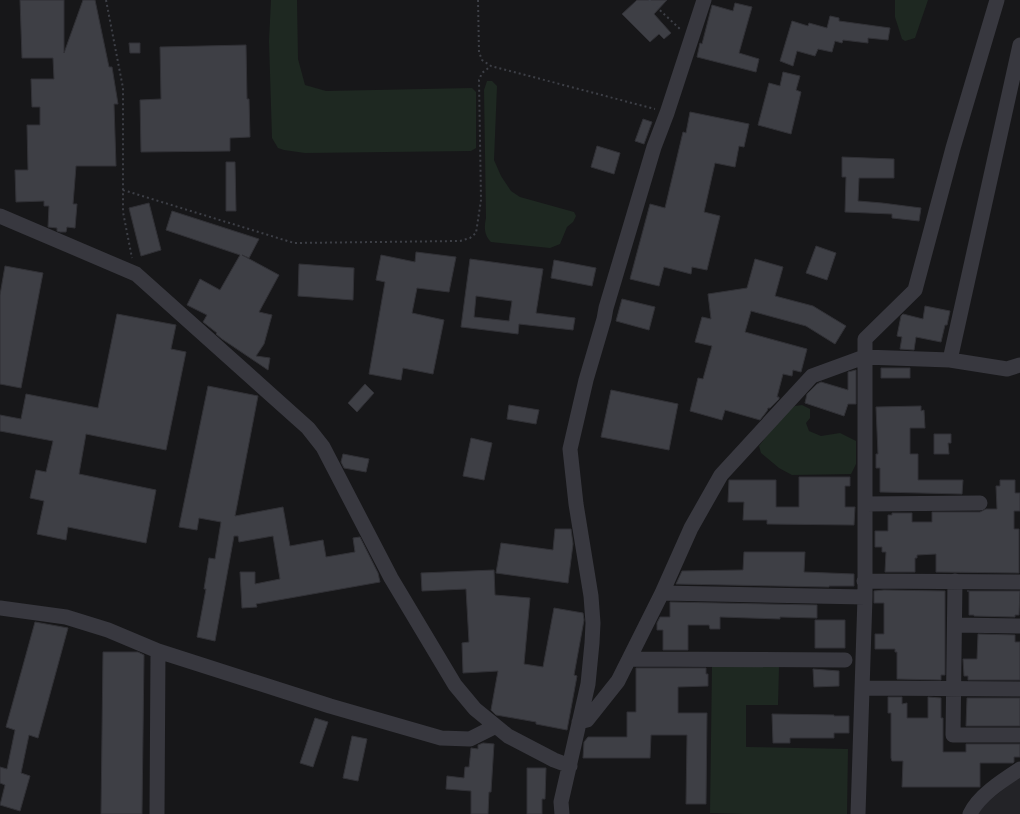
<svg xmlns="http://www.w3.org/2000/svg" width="1020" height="814" font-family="'DejaVu Sans',sans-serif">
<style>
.built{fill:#232327}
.green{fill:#1e2821}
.building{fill:#3e3f45;stroke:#313136;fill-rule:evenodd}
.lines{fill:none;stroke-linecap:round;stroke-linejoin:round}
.path{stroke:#3d3f46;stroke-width:2;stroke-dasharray:2 3;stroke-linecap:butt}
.minor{stroke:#38383f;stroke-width:15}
</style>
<rect width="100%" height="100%" fill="#171719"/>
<path class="built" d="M 1020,776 L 1020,814 L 977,814 L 980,808 Z"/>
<path class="green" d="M 271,0 L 297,0 L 298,59 L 305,85 L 326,91 L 472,88 L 476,92 L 476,148 L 471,151 L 305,153 L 284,150 L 278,148 L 272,138 L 269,41 Z
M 895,0 L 928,0 L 915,38 L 905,41 L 902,39 L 895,17 Z
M 487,81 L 492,81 L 497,86 L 494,160 L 501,176 L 511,191 L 520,197 L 574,212 L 576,216 L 573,222 L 567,227 L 560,244 L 550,248 L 491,242 C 484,235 484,227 486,218 L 484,90 Z
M 802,405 L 810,409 L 810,418 L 806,423 L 809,431 L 821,436 L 840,433 L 856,441 L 856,464 L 851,474 L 792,475 L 779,468 L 761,453 L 759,446 L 785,412 L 795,406 Z
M 712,666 L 779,667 L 778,705 L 746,705 L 746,747 L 848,749 L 847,814 L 744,814 L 710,813 Z"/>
<path class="building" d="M 20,0 L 64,0 L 64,53 L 83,0 L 95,0 L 109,67 L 112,67 L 118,104 L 114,104 L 116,166 L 76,166 L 73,204 L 77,204 L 75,228 L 67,227 L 66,232 L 60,232 L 57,231 L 57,228 L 48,227 L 49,206 L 44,206 L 44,201 L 16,202 L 15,170 L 28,170 L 27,125 L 40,125 L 40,107 L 32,107 L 31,79 L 54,79 L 53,58 L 22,58 Z
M 637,0 L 667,0 L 654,14 L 671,33 L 664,39 L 659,34 L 650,42 L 622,14 Z
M 735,3 L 752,7 L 739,53 L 759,59 L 756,72 L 697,57 L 700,43 L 702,44 L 712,5 L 733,11 Z
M 830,16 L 839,18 L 839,21 L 890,28 L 888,40 L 868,38 L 868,43 L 843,40 L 842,43 L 835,41 L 832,52 L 818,49 L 815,56 L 797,51 L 793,66 L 780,61 L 792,21 L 808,26 L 809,23 L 827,28 Z
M 129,43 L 140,43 L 140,53 L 130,53 Z
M 246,45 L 247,99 L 249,99 L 250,137 L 230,138 L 230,151 L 141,152 L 140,100 L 161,99 L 160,47 Z
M 783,72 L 800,76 L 796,90 L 801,92 L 791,134 L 758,125 L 769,83 L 780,86 Z
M 690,112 L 749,124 L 744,147 L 739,146 L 735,167 L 715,163 L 704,212 L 720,216 L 707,270 L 692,267 L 691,274 L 664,267 L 659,286 L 630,279 L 650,204 L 665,208 L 683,132 L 686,133 Z
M 643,119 L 652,122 L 644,144 L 635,141 Z
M 597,146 L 620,153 L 614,174 L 591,167 Z
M 842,157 L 894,159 L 894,178 L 859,178 L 858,201 L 882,203 L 921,208 L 919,221 L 892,218 L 892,214 L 845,212 L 846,177 L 842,177 Z
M 226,162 L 235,162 L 236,211 L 226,211 Z
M 149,203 L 161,250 L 141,256 L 129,208 Z
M 172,211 L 259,239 L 249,258 L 242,255 L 279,275 L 259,312 L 272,315 L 264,344 L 256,356 L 270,358 L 268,370 L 222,339 L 216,334 L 217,333 L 203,322 L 207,315 L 187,305 L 200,279 L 220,290 L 240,255 L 166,230 Z
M 816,246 L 836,253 L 827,280 L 806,273 Z
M 416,252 L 456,257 L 449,292 L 417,288 L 412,313 L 444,320 L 433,374 L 403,368 L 401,380 L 369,374 L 385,282 L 376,280 L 381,255 L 415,262 Z
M 470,259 L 543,269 L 536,313 L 575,318 L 573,330 L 519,324 L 518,334 L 461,327 ZM 476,296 L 512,301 L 509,321 L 474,317 Z
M 755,259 L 783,267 L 775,296 L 813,306 L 846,326 L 835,344 L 806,326 L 751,311 L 745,332 L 807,349 L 801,372 L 793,370 L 792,376 L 783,374 L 777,397 L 779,397 L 779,399 L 770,408 L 768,408 L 767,411 L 760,420 L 725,410 L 722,420 L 690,411 L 698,378 L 703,379 L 712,346 L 695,342 L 702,317 L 711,319 L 708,294 L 747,288 Z
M 554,260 L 596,268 L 592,286 L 551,278 Z
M 299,264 L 354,268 L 353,300 L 298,296 Z
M 5,266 L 43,273 L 21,388 L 0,384 L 0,295 Z
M 622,299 L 655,307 L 649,330 L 616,321 Z
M 925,306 L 950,311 L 947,325 L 945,325 L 941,342 L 916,337 L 914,350 L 900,349 L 902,337 L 897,336 L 901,316 L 903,314 L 923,319 Z
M 117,314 L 176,325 L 171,349 L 186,352 L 166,450 L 86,434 L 79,474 L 156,490 L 146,543 L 68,527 L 66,540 L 37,534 L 44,501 L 30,498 L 36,470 L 46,472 L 53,441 L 0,431 L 0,415 L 21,419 L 26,394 L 98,408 Z
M 881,368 L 910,368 L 910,378 L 881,378 Z
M 856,370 L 856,404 L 848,404 L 844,416 L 805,403 L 807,394 L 817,384 L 821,382 L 848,390 L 848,372 Z
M 365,384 L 374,393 L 357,412 L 348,403 Z
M 208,386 L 258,396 L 235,516 L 283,507 L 290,546 L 323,540 L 326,557 L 355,552 L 353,538 L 360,537 L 378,573 L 380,582 L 256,604 L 257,607 L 242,608 L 240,572 L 255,572 L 255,584 L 280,579 L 273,536 L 239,542 L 238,536 L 234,536 L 215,641 L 197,637 L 206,589 L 204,589 L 209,558 L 215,559 L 221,522 L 199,518 L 197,530 L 179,527 Z
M 611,390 L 678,404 L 669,450 L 601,437 Z
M 509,405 L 539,410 L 536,424 L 507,419 Z
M 921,406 L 921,411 L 924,410 L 925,428 L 910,428 L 910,454 L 918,454 L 918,480 L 963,480 L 962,494 L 880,492 L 880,468 L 876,468 L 876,454 L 878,454 L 876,407 Z
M 934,434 L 951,434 L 951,443 L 948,443 L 949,454 L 934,454 Z
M 471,438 L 492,443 L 484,480 L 463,476 Z
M 343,454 L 369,459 L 366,472 L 344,468 L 341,462 Z
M 799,477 L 850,477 L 850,486 L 845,486 L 845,507 L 855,507 L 854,525 L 767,524 L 767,520 L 743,520 L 744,502 L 728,502 L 729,480 L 776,480 L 776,507 L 799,507 Z
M 1000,480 L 1015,480 L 1015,493 L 1020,493 L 1020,511 L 1014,511 L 1014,529 L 1019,529 L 1019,573 L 936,572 L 936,554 L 917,555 L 917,558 L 915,558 L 915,572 L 885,572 L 886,552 L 882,552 L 882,547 L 875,547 L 875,531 L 888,531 L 888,515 L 892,515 L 892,513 L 912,513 L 912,522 L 932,522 L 932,512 L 980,512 L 986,509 L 997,509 L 996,486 L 1000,486 Z
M 555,529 L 571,529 L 573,544 L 568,583 L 496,573 L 501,543 L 553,550 Z
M 744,552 L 805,552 L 804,572 L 854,574 L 854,586 L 829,586 L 829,587 L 676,584 L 682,571 L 743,570 Z
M 494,570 L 495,595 L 530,598 L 524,664 L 543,667 L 554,608 L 583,613 L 584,620 L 574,675 L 577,676 L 567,730 L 536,724 L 536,722 L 496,715 L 491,710 L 498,671 L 463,673 L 462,643 L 469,642 L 466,589 L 422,591 L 421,573 Z
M 884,590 L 945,591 L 945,675 L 941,675 L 941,680 L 897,679 L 897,652 L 895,652 L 895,649 L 875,649 L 875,634 L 884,634 L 884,603 L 874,603 L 874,591 Z
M 967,591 L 1020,591 L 1019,615 L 1015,615 L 1015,617 L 974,616 L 974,615 L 969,615 L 969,591 Z
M 670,602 L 817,605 L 817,618 L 780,617 L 780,619 L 720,617 L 720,629 L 710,629 L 709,625 L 688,625 L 688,650 L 663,650 L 663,630 L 657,630 L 657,623 L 660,617 L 670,617 Z
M 815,620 L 845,620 L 845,648 L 815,648 Z
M 35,622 L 68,628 L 38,738 L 29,735 L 21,773 L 30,776 L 20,811 L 0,805 L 5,785 L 0,783 L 0,767 L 7,769 L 15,730 L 6,727 Z
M 978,634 L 1015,635 L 1015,642 L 1020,642 L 1020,680 L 968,680 L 968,676 L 964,676 L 963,659 L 977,659 Z
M 103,652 L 138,652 L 144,655 L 142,814 L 101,814 Z
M 636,668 L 706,668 L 706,674 L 708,674 L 708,686 L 678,687 L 678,713 L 707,713 L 706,804 L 686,804 L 687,735 L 651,735 L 650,758 L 583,758 L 584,742 L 588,737 L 627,737 L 627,712 L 636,712 Z
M 813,669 L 839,671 L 839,686 L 814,687 Z
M 888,697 L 902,697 L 902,704 L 907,703 L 907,718 L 928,718 L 928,697 L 941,698 L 941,718 L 943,718 L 943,752 L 966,752 L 966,744 L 1020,744 L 1020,757 L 1014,757 L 1014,762 L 1013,763 L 980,763 L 980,787 L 902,787 L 903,761 L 892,761 L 891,758 L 891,713 L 888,713 Z
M 967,698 L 1020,698 L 1020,726 L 966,726 Z
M 772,714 L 834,715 L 834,716 L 849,716 L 849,733 L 834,733 L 834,738 L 790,738 L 790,743 L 773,743 Z
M 315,718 L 328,722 L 313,767 L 300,763 Z
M 352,736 L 367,739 L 358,781 L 343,778 Z
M 483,743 L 494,744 L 491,792 L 489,792 L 488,814 L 471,814 L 471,791 L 446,789 L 447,776 L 464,778 L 465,767 L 469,767 L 471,748 L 478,749 L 478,745 Z
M 527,768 L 546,768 L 545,799 L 542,799 L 542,814 L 527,814 Z"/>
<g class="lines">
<path class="path" d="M 106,0 L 123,88 L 123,212 L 132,258
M 478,0 L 479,52 L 482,60 L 491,66 L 655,109
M 649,0 L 680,29
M 123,190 L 294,243 L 460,241 L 470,238 L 476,233 L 481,200 L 479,80 L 482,73 L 491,66"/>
<path class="minor" d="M 0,216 L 136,274 L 308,428 L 323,447 L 391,578 L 455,685 L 475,709 L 508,736 L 554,760 L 570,766
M 950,360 L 1020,45
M 865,504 L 980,503
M 864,581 L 1020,582
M 955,581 L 953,735 L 1020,735
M 662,593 L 865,597
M 0,608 L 66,617 L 108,630 L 158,651 L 330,706 L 441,738 L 470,739 L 496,726
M 955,625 L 1020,626
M 629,659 L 845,660
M 863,688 L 1020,689
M 579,722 L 587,720 L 618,681 L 662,593 L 691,528 L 721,475 L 812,376 L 864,357 L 950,360 L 1007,369 L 1020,365
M 157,814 L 158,651
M 562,814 L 561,802 L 588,684 L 592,643 L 593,623 L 591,596 L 576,504 L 570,449 L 586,380 L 604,319 L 606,308 L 654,147 L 667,113 L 704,0
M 858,814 L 865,597 L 865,339 L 915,290 L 953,148 L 997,0
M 970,814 C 978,796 1003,780 1020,769"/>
</g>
</svg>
